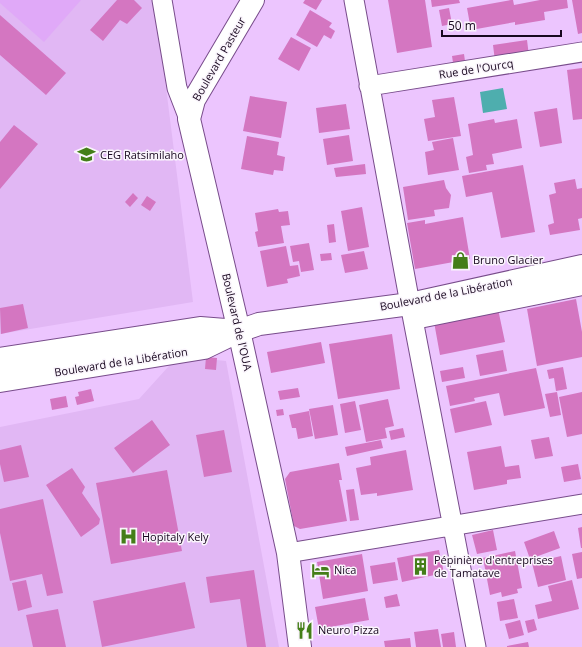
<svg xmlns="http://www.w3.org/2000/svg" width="582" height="647" font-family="'Open Sans',sans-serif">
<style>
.built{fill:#e1b7f4}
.green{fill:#e0a9f8}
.water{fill:#4eaeae}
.building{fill:#d476c1}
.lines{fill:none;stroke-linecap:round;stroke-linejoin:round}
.minor-casing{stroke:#784c8b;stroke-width:21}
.tertiary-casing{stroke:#784c8b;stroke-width:24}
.secondary-casing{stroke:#784c8b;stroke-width:24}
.minor{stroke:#fff;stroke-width:19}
.tertiary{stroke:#fff;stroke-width:22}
.secondary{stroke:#fff;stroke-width:22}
.labels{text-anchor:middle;stroke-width:3;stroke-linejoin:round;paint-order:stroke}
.street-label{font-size:11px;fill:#18071f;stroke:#faf5fc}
.poi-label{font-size:11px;fill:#18071f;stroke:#faf5fc;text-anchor:start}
</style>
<rect width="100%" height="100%" fill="#ecc5fe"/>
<path class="built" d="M 0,0 L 155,0 L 193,302 L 0,334 Z
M 178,356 L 226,361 L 279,647 L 0,647 L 0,427 L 139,399 Z"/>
<path class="green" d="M 0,0 L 81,0 L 44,42 L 0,3 Z"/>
<path class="water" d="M 503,88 L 507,109 L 483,113 L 480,92 Z"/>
<path class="building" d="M 117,0 L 134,0 L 142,8 L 127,24 L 120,20 L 103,41 L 90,30 Z
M 305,0 L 322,0 L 316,10 L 303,3 Z
M 388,0 L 425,0 L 432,47 L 397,53 Z
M 431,0 L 459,0 L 460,3 L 432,7 Z
M 511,0 L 513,0 L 514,5 L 540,0 L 567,0 L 568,8 L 544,12 L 545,20 L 515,25 L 515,22 L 471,30 L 467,8 Z
M 572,0 L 582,0 L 582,33 L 578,34 Z
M 449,8 L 452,24 L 442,26 L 439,10 Z
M 310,10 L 332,23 L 329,27 L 335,31 L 331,39 L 324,35 L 317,47 L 296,35 Z
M 0,15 L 66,73 L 46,95 L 0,55 Z
M 291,37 L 311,48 L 299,71 L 278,59 Z
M 527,40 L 529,56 L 495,61 L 493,45 Z
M 464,54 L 466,68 L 454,69 L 452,56 Z
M 582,68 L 582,119 L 573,120 L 567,70 Z
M 250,96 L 287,102 L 281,138 L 243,131 Z
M 454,97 L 461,136 L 428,141 L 424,119 L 435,117 L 432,100 Z
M 346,104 L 350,129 L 319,133 L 316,108 Z
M 557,108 L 562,143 L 540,147 L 534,112 Z
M 494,119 L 495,123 L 517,119 L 522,148 L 492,154 L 494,164 L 486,165 L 487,170 L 469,173 L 466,157 L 473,155 L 468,124 Z
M 14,125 L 38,144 L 0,189 L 0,142 Z
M 349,135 L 353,161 L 327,165 L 323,139 Z
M 247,136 L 279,142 L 277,155 L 285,157 L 283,171 L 274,170 L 273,175 L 241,169 Z
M 453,138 L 459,170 L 428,175 L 425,152 L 434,150 L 432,142 Z
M 365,164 L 366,174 L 336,177 L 334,168 Z
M 523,165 L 535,232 L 501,238 L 492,192 L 466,197 L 462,176 Z
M 575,179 L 577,189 L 582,188 L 582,218 L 578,219 L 580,230 L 550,235 L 548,225 L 554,223 L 549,195 L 556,193 L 554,183 Z
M 444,180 L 446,188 L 451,195 L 449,208 L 434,210 L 435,216 L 408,220 L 403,187 Z
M 133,193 L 138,198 L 130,207 L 125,202 Z
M 147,196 L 156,202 L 150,211 L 141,205 Z
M 362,207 L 369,247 L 348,251 L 341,211 Z
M 278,209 L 279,212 L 288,211 L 290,225 L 281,226 L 284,243 L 258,247 L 255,232 L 258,231 L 255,213 Z
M 463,217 L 470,259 L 415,269 L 407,223 L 425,220 L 425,224 Z
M 334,224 L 336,242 L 329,243 L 327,225 Z
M 309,243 L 314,270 L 301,272 L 299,261 L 293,262 L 290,246 Z
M 286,246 L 290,266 L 298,265 L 300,276 L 287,279 L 288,283 L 267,287 L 260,251 Z
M 364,251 L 368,269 L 345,273 L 341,255 Z
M 331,253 L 332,260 L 321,261 L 320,254 Z
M 576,299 L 582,332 L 582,357 L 537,366 L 527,309 Z
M 23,304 L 28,328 L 1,334 L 0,308 Z
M 498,309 L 505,342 L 440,355 L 434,322 Z
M 392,334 L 400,389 L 338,399 L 329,344 Z
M 321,342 L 325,363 L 271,373 L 267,352 Z
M 503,350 L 507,371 L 480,376 L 476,355 Z
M 206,357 L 217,358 L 216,370 L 205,369 Z
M 463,367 L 465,378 L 442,382 L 440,371 Z
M 563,367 L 567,389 L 556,391 L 554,378 L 549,379 L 547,370 Z
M 536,368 L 545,408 L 504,416 L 499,393 L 474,398 L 475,401 L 450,406 L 446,386 Z
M 298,388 L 300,397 L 280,400 L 278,391 Z
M 91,389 L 94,401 L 77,405 L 75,397 L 79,396 L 78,392 Z
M 557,392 L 561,415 L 550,417 L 545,394 Z
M 582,392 L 582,434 L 567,437 L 559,397 Z
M 66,396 L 68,407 L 52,410 L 50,399 Z
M 388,399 L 394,426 L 385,428 L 387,438 L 366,442 L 359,405 Z
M 355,401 L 361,430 L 345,433 L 340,404 Z
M 486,401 L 492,425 L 455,433 L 450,409 Z
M 333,405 L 338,435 L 315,439 L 309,409 Z
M 283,409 L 284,415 L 277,416 L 276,410 Z
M 309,411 L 313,436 L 298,439 L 296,428 L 292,428 L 289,415 Z
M 152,420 L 170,445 L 133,473 L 114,448 Z
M 403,428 L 405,437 L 391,440 L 389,431 Z
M 224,430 L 232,472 L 204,477 L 196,435 Z
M 549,437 L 553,456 L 535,459 L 531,440 Z
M 381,440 L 383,448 L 347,456 L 345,447 Z
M 21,445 L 29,477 L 4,482 L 0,464 L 0,450 Z
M 501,446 L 505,467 L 519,465 L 521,478 L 507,480 L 507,484 L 474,490 L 467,452 Z
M 406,450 L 413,490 L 377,496 L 377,493 L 361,495 L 356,468 L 371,465 L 370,457 Z
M 339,463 L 342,480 L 339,480 L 347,521 L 300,529 L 294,526 L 285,479 L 290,472 Z
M 578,464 L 581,479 L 564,482 L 561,467 Z
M 72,468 L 85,487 L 82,493 L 100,519 L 99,524 L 81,537 L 46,485 Z
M 167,470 L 182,551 L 111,564 L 96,483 Z
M 354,489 L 359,520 L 350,521 L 346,490 Z
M 43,499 L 63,593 L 47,596 L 42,574 L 10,581 L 0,533 L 0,509 Z
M 582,527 L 582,548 L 581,548 L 578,528 Z
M 493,530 L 497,550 L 477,554 L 472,535 Z
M 554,531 L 560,548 L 530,559 L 524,542 Z
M 439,550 L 444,573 L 402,582 L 397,558 Z
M 515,551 L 522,588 L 517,589 L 518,593 L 502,597 L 501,592 L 490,595 L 483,558 Z
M 582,552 L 582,578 L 577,579 L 572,554 Z
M 362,554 L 368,591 L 323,599 L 317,562 Z
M 561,556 L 566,580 L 538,587 L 532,563 Z
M 395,562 L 398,580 L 373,584 L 370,566 Z
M 254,570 L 266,647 L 247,647 L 240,599 L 210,603 L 206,577 Z
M 26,580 L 32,607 L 18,611 L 12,583 Z
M 572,580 L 579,609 L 538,619 L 535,605 L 552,601 L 548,586 Z
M 185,582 L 195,628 L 102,647 L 93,601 Z
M 397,594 L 400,606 L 386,608 L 384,597 Z
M 365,598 L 369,620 L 319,629 L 315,607 Z
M 514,599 L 518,618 L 500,621 L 497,602 Z
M 58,609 L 66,647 L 33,647 L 26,615 Z
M 534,619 L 537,630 L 528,633 L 525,621 Z
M 520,620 L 524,635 L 509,639 L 505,624 Z
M 438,629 L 441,647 L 416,647 L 414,632 Z
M 454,632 L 456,647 L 443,647 L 441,634 Z
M 410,638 L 411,647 L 385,647 L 384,641 Z
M 528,642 L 529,647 L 507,647 L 507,646 Z"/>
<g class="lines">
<defs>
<path id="minor" d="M 162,0 L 177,88 L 189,119
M 354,0 L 410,304 L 476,647
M 369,86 L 582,52
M 288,553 L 582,504"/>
<path id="tertiary" d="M 419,317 L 582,284
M 239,331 L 259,324 L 410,304 L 582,266"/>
<path id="secondary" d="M 253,0 L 194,100 L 189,119 L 239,331 L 288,553 L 300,647
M 0,359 L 200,328 L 238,331
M 0,381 L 204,348 L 239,331"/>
</defs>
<use href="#minor" class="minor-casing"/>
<use href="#tertiary" class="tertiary-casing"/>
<use href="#secondary" class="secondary-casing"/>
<use href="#minor" class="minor"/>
<use href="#tertiary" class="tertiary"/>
<use href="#secondary" class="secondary"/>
</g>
<defs>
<symbol id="school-bare" viewBox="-9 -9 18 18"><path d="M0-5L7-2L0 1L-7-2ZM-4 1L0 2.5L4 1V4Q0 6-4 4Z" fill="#447e18" stroke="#faf5fc" stroke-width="2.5" paint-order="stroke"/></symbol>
<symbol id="shop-bare" viewBox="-9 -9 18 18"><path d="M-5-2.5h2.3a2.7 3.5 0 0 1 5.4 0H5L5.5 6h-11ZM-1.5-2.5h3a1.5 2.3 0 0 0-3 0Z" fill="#447e18" stroke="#faf5fc" stroke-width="2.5" paint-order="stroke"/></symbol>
<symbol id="hospital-bare" viewBox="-9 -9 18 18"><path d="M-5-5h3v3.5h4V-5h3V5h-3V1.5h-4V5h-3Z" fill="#447e18" stroke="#faf5fc" stroke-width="2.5" paint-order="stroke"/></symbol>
<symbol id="building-bare" viewBox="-9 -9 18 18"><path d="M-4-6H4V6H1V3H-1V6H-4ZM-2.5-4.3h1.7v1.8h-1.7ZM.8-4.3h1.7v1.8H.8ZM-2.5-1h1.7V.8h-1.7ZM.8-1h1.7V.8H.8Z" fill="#447e18" stroke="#faf5fc" stroke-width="2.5" paint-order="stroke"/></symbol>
<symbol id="hotel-bare" viewBox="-9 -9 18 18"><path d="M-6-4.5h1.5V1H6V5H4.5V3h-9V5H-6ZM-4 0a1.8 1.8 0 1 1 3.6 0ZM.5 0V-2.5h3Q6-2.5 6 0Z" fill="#447e18" stroke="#faf5fc" stroke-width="2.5" paint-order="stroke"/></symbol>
<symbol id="restaurant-bare" viewBox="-9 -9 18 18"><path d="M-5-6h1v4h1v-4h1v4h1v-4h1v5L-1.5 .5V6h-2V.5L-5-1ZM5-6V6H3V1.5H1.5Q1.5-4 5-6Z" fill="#447e18" stroke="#faf5fc" stroke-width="2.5" paint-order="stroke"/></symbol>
</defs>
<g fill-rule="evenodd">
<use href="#school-bare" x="74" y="142" width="25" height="25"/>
<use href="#shop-bare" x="448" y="248" width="25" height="25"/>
<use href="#hospital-bare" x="116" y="524" width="25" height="25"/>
<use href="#building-bare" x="408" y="554" width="25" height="25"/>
<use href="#hotel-bare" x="308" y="558" width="25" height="25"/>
<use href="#restaurant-bare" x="292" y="618" width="25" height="25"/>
</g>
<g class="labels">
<g class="street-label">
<text transform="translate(219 59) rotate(-60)" y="4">Boulevard Pasteur</text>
<text transform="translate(476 69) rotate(-9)" y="4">Rue de l'Ourcq</text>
<text transform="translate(446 294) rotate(-11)" y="4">Boulevard de la Libération</text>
<text transform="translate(237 322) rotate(77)" y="4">Boulevard de l'OUA</text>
<text transform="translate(121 362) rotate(-9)" y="4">Boulevard de la Libération</text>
</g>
<g class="poi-label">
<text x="100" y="159">CEG Ratsimilaho</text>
<text x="473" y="264">Bruno Glacier</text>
<text x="142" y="541">Hopitaly Kely</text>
<text x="434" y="564">Pépinière d'entreprises<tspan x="434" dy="13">de Tamatave</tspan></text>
<text x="334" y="574">Nica</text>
<text x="318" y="634">Neuro Pizza</text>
</g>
</g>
<path d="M442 30v6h119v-6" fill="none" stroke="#18071f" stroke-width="2"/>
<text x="448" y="30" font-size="12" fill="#18071f" stroke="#faf5fc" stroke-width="3" paint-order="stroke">50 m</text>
</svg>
